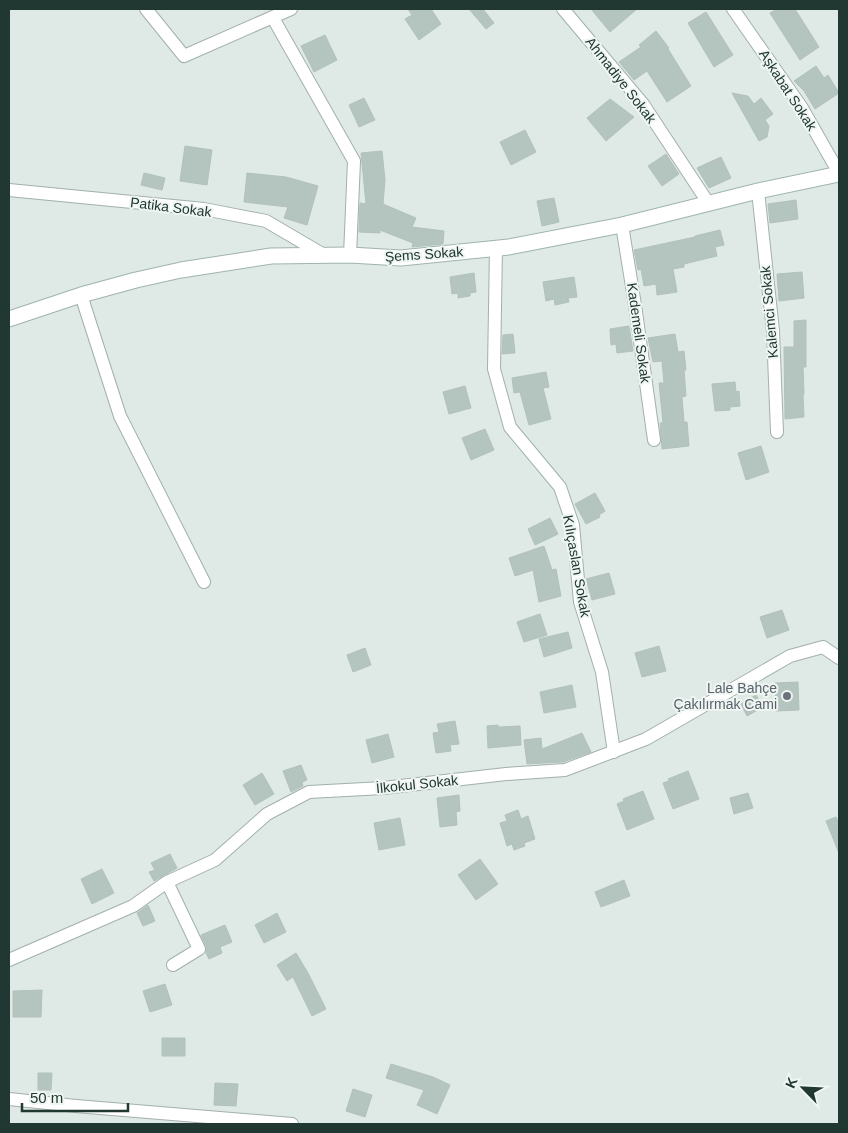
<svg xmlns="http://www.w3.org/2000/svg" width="848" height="1133" font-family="Arial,sans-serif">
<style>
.building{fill:#b4c4be;stroke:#b2c2bb}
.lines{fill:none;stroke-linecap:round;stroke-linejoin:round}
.street-casing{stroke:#a2b0ac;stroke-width:14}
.secondary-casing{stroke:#9fb4ac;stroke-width:17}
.street{stroke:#fff;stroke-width:12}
.secondary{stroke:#fff;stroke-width:15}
.worship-dot{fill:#6b7280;stroke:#eff6f2;stroke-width:2}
.labels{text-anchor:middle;stroke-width:4;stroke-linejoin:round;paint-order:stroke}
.street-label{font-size:14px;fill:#213832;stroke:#eff6f2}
.worship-label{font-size:14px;fill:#5b616d;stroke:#eff6f2;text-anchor:end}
</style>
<rect width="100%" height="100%" fill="#dfe9e5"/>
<path class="building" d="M 408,9 L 431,9 L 441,24 L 419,40 L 405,19 L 412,15 Z
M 469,9 L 483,9 L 494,23 L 486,29 Z
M 591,9 L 637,9 L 610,32 Z
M 777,9 L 795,9 L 819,47 L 800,60 L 770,13 Z
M 706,12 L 733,55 L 714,67 L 688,23 Z
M 656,31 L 669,48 L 668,49 L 691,86 L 667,102 L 647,71 L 634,80 L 619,62 L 641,47 L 639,45 Z
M 325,35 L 337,60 L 314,72 L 301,46 Z
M 816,66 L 824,78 L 828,75 L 839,93 L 815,109 L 804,91 L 794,81 Z
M 732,93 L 748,96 L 754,104 L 761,98 L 773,114 L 765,120 L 769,126 L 767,137 L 759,141 Z
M 364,98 L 375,120 L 359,127 L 349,105 Z
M 610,99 L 634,117 L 606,141 L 587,118 Z
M 525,130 L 536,152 L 511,165 L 500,142 Z
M 185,146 L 212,150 L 207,185 L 180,181 Z
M 382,151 L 385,180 L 383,204 L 416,218 L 412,227 L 444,231 L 443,244 L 412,247 L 413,243 L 380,230 L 380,233 L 359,232 L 360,203 L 366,204 L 361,153 Z
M 666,154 L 679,174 L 662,186 L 648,166 Z
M 721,157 L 731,178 L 709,188 L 697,168 Z
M 144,173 L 165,178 L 162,190 L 141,185 Z
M 247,173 L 286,177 L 318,186 L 307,225 L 284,218 L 288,207 L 244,202 Z
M 554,198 L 559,222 L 542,226 L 537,201 Z
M 796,200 L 798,219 L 770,223 L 768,204 Z
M 720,230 L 724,245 L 715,247 L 717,256 L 684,264 L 684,267 L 673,269 L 677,292 L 657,295 L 656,284 L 644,286 L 641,269 L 638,270 L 634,250 L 695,237 L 695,236 Z
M 802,272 L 804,298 L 779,301 L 777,274 Z
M 474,273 L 476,292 L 470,293 L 470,296 L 458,298 L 458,293 L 452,294 L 450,277 Z
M 574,277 L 577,297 L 568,298 L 569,302 L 555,305 L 554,299 L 546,301 L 543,282 Z
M 806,320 L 806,367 L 803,367 L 804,394 L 803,394 L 804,417 L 785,419 L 784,347 L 794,347 L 794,321 Z
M 629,326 L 633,351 L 617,353 L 616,344 L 611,345 L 610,329 Z
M 513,334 L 515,353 L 502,354 L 503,335 Z
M 675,334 L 678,352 L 684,351 L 686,370 L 684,370 L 686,396 L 682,397 L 684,422 L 687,422 L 689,446 L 662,449 L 660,423 L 663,423 L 659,383 L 664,383 L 662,361 L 653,362 L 648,338 Z
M 546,372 L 549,387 L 543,388 L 551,419 L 529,425 L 520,392 L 514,393 L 512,378 Z
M 735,382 L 736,392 L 739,391 L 740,406 L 730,407 L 730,410 L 715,411 L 712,384 Z
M 465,386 L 471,408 L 449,414 L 443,392 Z
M 485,429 L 494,450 L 471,460 L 462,438 Z
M 761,446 L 769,472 L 746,480 L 738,453 Z
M 595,493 L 605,511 L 599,515 L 600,517 L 586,524 L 575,504 Z
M 550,518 L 558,534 L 535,545 L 528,529 Z
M 544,546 L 552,570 L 556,569 L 561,596 L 539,602 L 533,570 L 515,576 L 509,558 Z
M 609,573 L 615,594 L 592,600 L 586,579 Z
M 782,610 L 789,630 L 767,638 L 760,617 Z
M 540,614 L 547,635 L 524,642 L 517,622 Z
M 568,632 L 572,648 L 544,657 L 539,639 Z
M 659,646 L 666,671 L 642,677 L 635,653 Z
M 365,648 L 371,665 L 353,672 L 347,655 Z
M 798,682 L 799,710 L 776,711 L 775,683 Z
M 572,685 L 576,707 L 544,713 L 540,692 Z
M 756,695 L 763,707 L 747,716 L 741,704 Z
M 455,721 L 459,744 L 450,745 L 451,751 L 436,753 L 433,733 L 439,732 L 437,724 Z
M 498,725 L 498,727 L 520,726 L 521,745 L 488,748 L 487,726 Z
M 582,733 L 591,752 L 563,762 L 527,764 L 524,740 L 541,738 L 542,749 Z
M 388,734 L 394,757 L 372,763 L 366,740 Z
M 301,765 L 307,780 L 302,782 L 303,786 L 291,792 L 283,771 Z
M 688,771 L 699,799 L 673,809 L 663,783 L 669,781 L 668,779 Z
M 262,773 L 274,794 L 255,805 L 243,785 Z
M 643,791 L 654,819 L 627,830 L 617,804 L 624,801 L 623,799 Z
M 748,793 L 753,808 L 734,814 L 730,798 Z
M 459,795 L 460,811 L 456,812 L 457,825 L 440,827 L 437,798 Z
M 518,810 L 521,819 L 528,816 L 535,839 L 524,843 L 525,846 L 514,850 L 512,844 L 507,846 L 500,823 L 507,821 L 505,815 Z
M 836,817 L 839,824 L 839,853 L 826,821 Z
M 400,818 L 405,845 L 379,850 L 374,823 Z
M 170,854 L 177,868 L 154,881 L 149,872 L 155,870 L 151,863 Z
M 480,859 L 498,884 L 476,900 L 458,875 Z
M 102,869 L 114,893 L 92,904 L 81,879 Z
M 624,880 L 630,896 L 601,907 L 595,892 Z
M 148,905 L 155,921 L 143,926 L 137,913 Z
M 277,913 L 286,932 L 264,943 L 255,925 Z
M 225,925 L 232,942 L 220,947 L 222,953 L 209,959 L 206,953 L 206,946 L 201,935 Z
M 296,953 L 308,973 L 326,1009 L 312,1016 L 293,977 L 287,981 L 277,965 Z
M 165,984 L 172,1005 L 150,1012 L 143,991 Z
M 42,990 L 41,1017 L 13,1017 L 13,991 Z
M 162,1038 L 185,1038 L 185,1056 L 162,1056 Z
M 391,1064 L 433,1077 L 450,1085 L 437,1114 L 417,1105 L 424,1090 L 386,1078 Z
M 38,1073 L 52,1073 L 51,1090 L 38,1090 Z
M 215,1083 L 238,1084 L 236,1106 L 214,1105 Z
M 353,1089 L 372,1095 L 365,1117 L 346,1111 Z"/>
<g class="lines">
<defs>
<path id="street" d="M 146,9 L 184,56 L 291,9
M 563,9 L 643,104 L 709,204
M 733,9 L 802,108 L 839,173
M 273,18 L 354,161 L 350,255
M 9,190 L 204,209 L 266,221 L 324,255
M 758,191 L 773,331 L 777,432
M 622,225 L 635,305 L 654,440
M 496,248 L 494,369 L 510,427 L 560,487 L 573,525 L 580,602 L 602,672 L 614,752
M 81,295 L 120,416 L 204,582
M 167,882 L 199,949 L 173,965
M 9,960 L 133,906 L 167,882 L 215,860 L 267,814 L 309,792 L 383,788 L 506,774 L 565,770 L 646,739 L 790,656 L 823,647 L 839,658
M 9,1099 L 76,1106 L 292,1124"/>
<path id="secondary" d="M 9,319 L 81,295 L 136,280 L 181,270 L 271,256 L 350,255 L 401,258 L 509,247 L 622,225 L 758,191 L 839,174"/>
</defs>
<use href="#street" class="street-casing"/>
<use href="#secondary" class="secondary-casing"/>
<use href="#street" class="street"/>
<use href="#secondary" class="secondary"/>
</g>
<circle class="worship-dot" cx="787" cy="696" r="5"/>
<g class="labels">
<g class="street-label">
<text transform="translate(621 80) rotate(52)" y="5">Ahmadiye Sokak</text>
<text transform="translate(788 90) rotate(57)" y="5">Aşkabat Sokak</text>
<text transform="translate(171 207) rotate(7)" y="5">Patika Sokak</text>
<text transform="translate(424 254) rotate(-4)" y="5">Şems Sokak</text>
<text transform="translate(769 312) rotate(-95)" y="5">Kalemci Sokak</text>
<text transform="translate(639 333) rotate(82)" y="5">Kademeli Sokak</text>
<text transform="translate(577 566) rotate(80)" y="5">Kılıçaslan Sokak</text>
<text transform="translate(417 784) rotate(-6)" y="5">İlkokul Sokak</text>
</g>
<g class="worship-label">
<text x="777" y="693">Lale Bahçe<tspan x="777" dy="16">Çakılırmak Cami</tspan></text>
</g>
</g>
<rect width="848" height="1133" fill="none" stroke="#213832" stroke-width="20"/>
<g transform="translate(803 1088) rotate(294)" stroke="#eff6f2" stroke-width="4" paint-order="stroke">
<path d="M0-4L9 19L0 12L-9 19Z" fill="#213832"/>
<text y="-8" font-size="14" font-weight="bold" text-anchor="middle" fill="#213832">K</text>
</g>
<path d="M22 1103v8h106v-8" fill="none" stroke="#213832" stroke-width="2.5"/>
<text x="30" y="1103" font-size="15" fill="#213832" stroke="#eff6f2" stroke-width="4" paint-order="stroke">50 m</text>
</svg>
